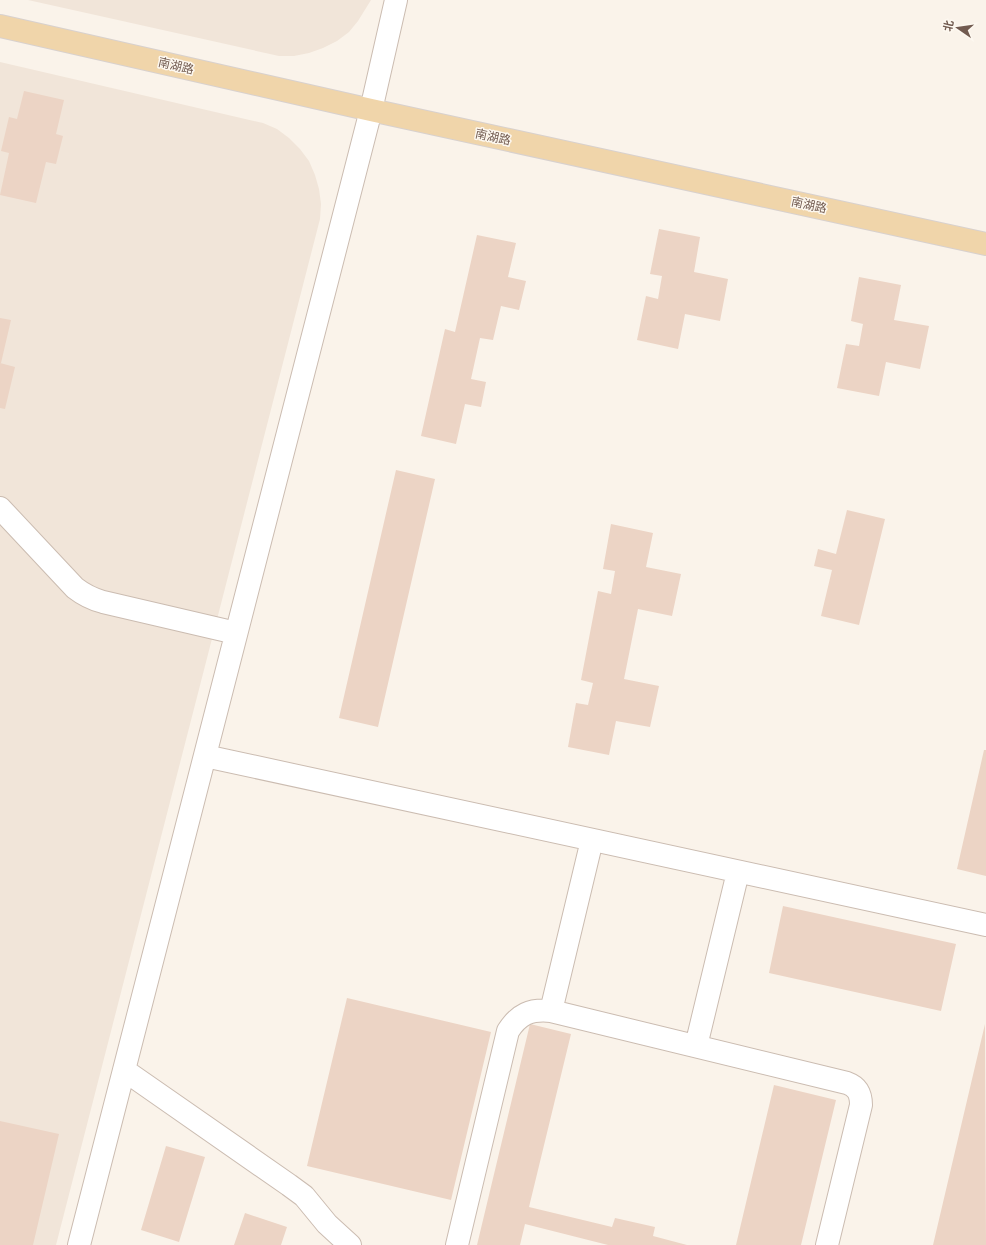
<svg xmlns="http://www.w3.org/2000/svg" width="986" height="1245" font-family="Overpass,'Noto Sans SC',sans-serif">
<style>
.residential{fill:#f1e5d9}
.building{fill:#ecd4c5}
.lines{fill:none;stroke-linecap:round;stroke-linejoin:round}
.minor-casing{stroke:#cbbcb1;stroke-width:24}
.major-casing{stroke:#d8d1ce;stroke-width:24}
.minor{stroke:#fff;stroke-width:22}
.major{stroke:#f0d5aa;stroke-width:22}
.labels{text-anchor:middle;stroke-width:3;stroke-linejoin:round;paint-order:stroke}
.street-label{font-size:12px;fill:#725b50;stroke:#fdf8f0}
</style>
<rect width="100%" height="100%" fill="#faf3ea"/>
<path class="residential" d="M 28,0 L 371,0 L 358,21 L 349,32 L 337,41 L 323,48 L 309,53 L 294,56 L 279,56 Z
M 0,62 L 263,123 L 277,129 L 289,138 L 300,149 L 309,161 L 315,175 L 319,189 L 321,204 L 320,219 L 56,1245 L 0,1245 Z"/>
<path class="building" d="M 24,91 L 64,100 L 56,134 L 63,136 L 56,164 L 46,162 L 36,203 L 0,195 L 9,153 L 1,151 L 9,117 L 17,119 Z
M 659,229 L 700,237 L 694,272 L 728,279 L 720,321 L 685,314 L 678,349 L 637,340 L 646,296 L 658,299 L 662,276 L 650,274 Z
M 477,235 L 516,243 L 508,277 L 526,281 L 519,310 L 501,306 L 493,340 L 480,338 L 471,379 L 486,382 L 481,407 L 465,404 L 456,444 L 421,436 L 445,329 L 455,332 Z
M 859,277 L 901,285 L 894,320 L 929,326 L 920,369 L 886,362 L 879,396 L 837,388 L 846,344 L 859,346 L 863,324 L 851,321 Z
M 0,318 L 11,320 L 1,363 L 0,363 Z
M 0,363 L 15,367 L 5,409 L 0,408 Z
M 396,470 L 435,479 L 378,727 L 339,718 Z
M 847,510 L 885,519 L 859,625 L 821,616 L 832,570 L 814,566 L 818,549 L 836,554 Z
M 611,524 L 653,533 L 646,567 L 681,574 L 672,616 L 638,609 L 624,679 L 659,686 L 650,727 L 616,721 L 609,755 L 568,747 L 576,703 L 588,705 L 593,683 L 581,680 L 598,591 L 611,594 L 615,571 L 603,569 Z
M 984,750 L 986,750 L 986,876 L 957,869 Z
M 783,906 L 956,944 L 941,1011 L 769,973 Z
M 347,998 L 491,1032 L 451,1200 L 307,1166 Z
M 530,1024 L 571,1034 L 529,1207 L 612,1227 L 615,1218 L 655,1227 L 653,1236 L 687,1245 L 608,1245 L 525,1224 L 520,1245 L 477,1245 Z
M 985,1024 L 986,1245 L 933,1245 Z
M 774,1085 L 836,1100 L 801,1245 L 736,1245 Z
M 0,1121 L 59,1134 L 33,1245 L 0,1245 Z
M 166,1146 L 205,1157 L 179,1242 L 141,1230 Z
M 245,1213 L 287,1227 L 281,1245 L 234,1245 Z"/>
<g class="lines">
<defs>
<path id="minor" d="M 0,508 L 75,588 C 84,595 92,599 103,602 L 236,633
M 205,756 L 986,925
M 551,1011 L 592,840
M 696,1046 L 738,872
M 124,1070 L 289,1185 L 304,1196 L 327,1224 L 350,1245
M 79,1245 L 371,110 L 396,0
M 457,1245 L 508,1031 C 519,1014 530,1009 551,1011 L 847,1083 C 858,1087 861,1094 861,1105 L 827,1245"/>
<path id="major" d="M 0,26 L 371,110 L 986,244"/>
</defs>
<use href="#minor" class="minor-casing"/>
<use href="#major" class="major-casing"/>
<use href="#minor" class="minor"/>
<use href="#major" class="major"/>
</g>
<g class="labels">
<g class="street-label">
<text transform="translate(176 66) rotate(13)" y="4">南湖路</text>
<text transform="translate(493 137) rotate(12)" y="4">南湖路</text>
<text transform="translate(809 205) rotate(12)" y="4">南湖路</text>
</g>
</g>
<g transform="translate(958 28) rotate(283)" stroke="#fdf8f0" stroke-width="3" paint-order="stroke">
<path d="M0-3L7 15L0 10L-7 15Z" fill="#725b50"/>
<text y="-6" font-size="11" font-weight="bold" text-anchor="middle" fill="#725b50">北</text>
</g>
</svg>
